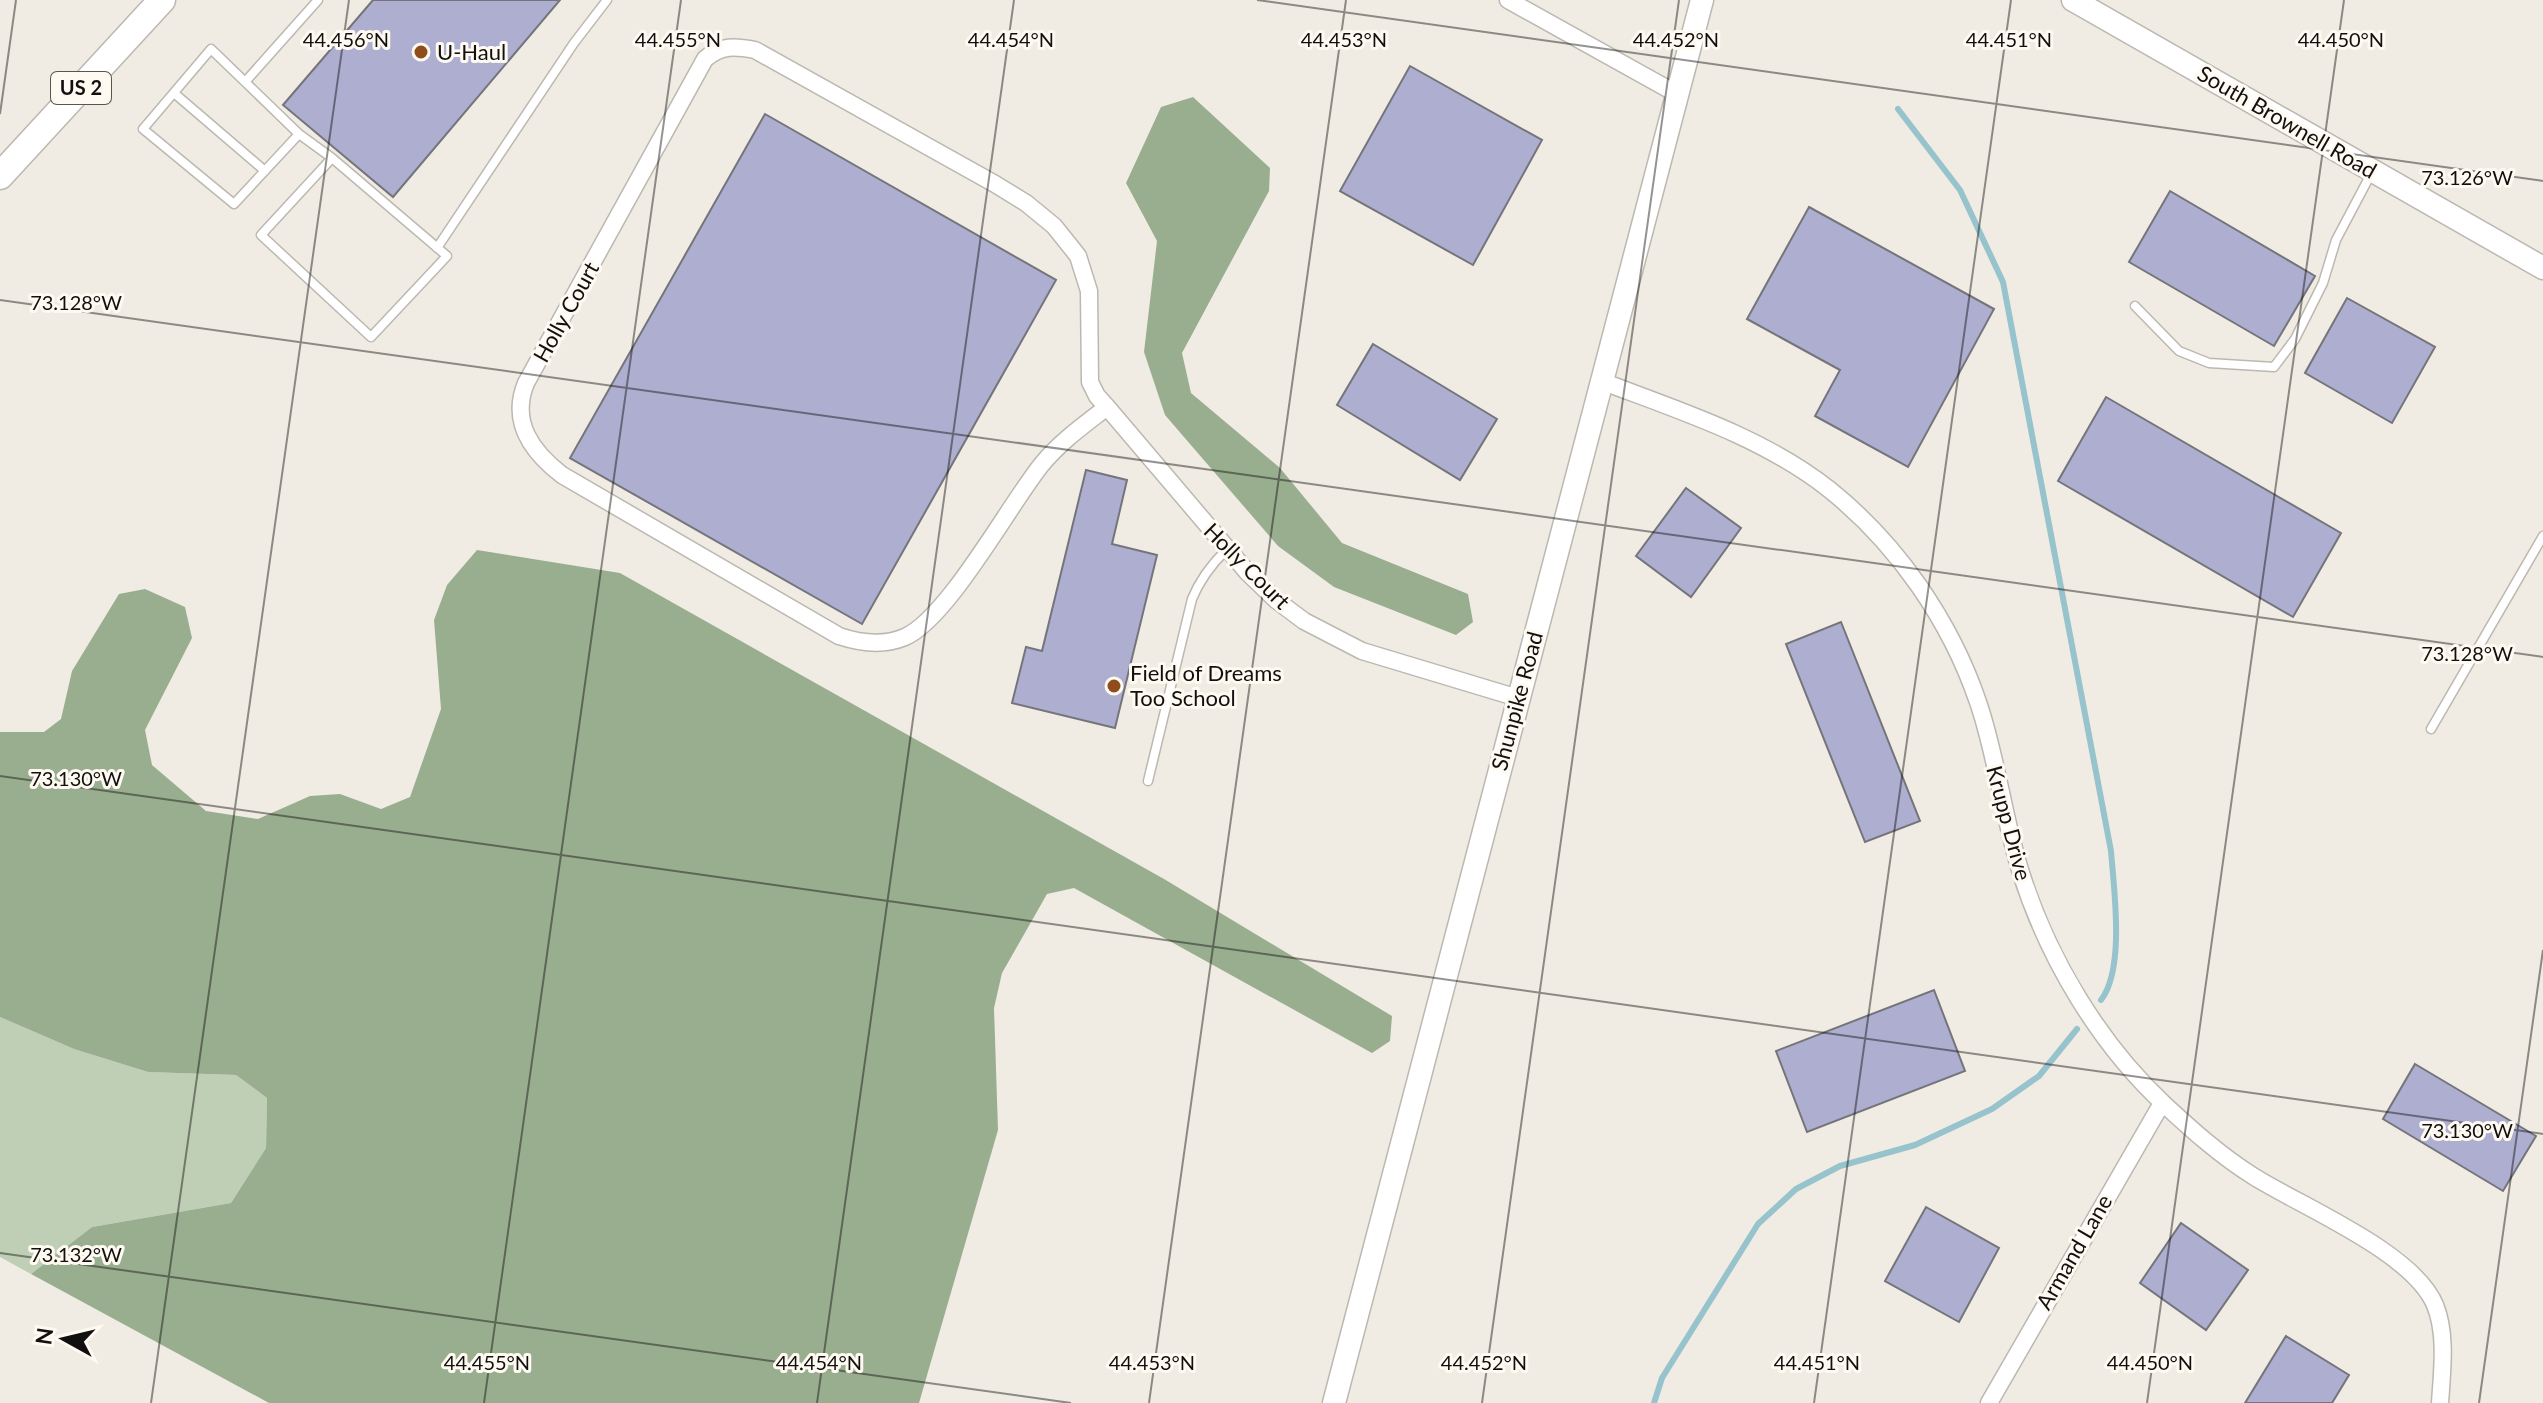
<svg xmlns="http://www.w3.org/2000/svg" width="2543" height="1403" font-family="Lato,sans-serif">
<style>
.green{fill:#bfcfb6}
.forest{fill:#99ae8f}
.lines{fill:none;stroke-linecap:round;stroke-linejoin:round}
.stream{stroke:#97c3cd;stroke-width:6}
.building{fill:#aeaed0;stroke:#74747b;stroke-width:2}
.service-casing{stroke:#bcb8b1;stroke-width:11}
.minor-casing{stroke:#bcb8b1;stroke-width:19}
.tertiary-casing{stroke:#bcb8b1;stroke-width:25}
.primary-casing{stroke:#bcb8b1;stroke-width:29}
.service{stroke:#fff;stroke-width:8}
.minor{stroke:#fff;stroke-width:16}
.tertiary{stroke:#fff;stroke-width:22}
.primary{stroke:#fff;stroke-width:26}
.ticks{fill:none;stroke:#12100e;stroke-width:2;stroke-opacity:0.45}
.poi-dot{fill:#904d1c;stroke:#fefaf2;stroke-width:3}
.labels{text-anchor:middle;stroke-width:6;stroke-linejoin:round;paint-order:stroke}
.shield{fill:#fefaf2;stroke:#595652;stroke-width:2}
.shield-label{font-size:20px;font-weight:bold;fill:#12100e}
.poi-label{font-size:22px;fill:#12100e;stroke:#fefaf2;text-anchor:start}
.street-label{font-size:22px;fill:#12100e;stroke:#fefaf2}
.ticks-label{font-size:20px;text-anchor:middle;fill:#12100e;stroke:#fefaf2;stroke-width:6;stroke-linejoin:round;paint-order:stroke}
</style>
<rect width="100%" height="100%" fill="#f0ece4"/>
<path class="green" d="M 0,1017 L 74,1049 L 148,1072 L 236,1075 L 267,1098 L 266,1148 L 231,1203 L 92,1227 L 31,1274 L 0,1257 Z"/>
<path class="forest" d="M 1193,97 L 1270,168 L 1269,191 L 1182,353 L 1191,393 L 1280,468 L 1342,543 L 1468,594 L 1473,622 L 1456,635 L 1334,587 L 1278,546 L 1165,415 L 1144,352 L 1157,241 L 1126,183 L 1161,107 Z
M 477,550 L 620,573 L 1164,879 L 1392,1016 L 1390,1041 L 1372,1053 L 1074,888 L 1047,894 L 1002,973 L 994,1008 L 998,1130 L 919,1403 L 269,1403 L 31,1274 L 92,1227 L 231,1203 L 266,1148 L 267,1098 L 236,1075 L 148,1072 L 74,1049 L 0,1017 L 0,732 L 44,732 L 61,719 L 72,671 L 119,594 L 145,589 L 185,607 L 192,638 L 145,730 L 152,765 L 206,811 L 258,819 L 310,796 L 340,794 L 381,809 L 410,797 L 441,709 L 434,620 L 447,585 Z"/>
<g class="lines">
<path class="stream" d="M 1898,109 L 1960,190 L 2003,282 L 2111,851 C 2114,890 2125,969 2101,1000
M 1654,1403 L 1662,1378 L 1758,1224 L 1796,1189 L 1840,1166 L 1915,1145 L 1992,1109 L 2039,1076 L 2077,1029"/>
</g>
<path class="building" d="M 373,0 L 560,0 L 393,197 L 283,105 Z
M 1410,66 L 1542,140 L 1473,265 L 1340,191 Z
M 765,114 L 1056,280 L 862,624 L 570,458 Z
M 2170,191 L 2315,276 L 2274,346 L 2129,262 Z
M 1809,207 L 1994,309 L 1908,467 L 1815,416 L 1840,370 L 1747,319 Z
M 2347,298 L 2435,347 L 2392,423 L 2305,373 Z
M 1373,344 L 1497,419 L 1460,480 L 1337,405 Z
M 2106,397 L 2341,533 L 2293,617 L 2058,481 Z
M 1086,470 L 1127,480 L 1112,544 L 1157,555 L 1115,728 L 1012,703 L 1026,647 L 1042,651 Z
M 1686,488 L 1741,528 L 1691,597 L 1636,556 Z
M 1841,622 L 1920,821 L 1865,842 L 1786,644 Z
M 1934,990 L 1965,1071 L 1807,1132 L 1776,1051 Z
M 2415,1064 L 2536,1136 L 2503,1191 L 2383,1119 Z
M 1926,1207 L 1999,1248 L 1959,1322 L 1885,1281 Z
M 2181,1223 L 2248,1270 L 2206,1330 L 2140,1283 Z
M 2286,1336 L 2349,1375 L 2332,1403 L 2245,1403 Z"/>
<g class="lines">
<defs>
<path id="service" d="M 211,49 L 299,134 L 234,204 L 143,129 Z
M 245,82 L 318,0
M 174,93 L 265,171
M 299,134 L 332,158 L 261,235 L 371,337 L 447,256 L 332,158
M 437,248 L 574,43 L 607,0
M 2135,306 L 2179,351 L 2209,363 L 2274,367 L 2295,339 L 2323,283 L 2336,240 L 2372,172
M 2431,729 L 2543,536
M 1148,781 L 1192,599 C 1200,579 1211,565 1226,550"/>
<path id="minor" d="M 1508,0 L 1677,94
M 1601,381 C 1680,411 1763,437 1830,490 C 1897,544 1950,620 1978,702 C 1997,757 2003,817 2021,873 C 2048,958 2099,1044 2165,1105 C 2192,1130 2221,1156 2253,1176 C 2302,1207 2413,1252 2435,1305 C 2447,1334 2442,1372 2440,1403
M 1107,407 C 1084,425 1061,441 1042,464 C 1009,505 948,618 905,637 C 884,646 860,643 839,636 L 562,475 C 532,452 510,422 526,383 L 705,59 C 721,45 735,46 755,50 L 995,184 L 1026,203 L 1054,226 L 1078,256 L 1089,291 L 1090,382 L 1097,396 L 1107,407 L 1248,573 L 1276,600 L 1304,621 L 1362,651 L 1518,698
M 1989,1403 L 2162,1103"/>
<path id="tertiary" d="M 2073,0 L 2543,268
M 1334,1403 L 1702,0"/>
<path id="primary" d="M 0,176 L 162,0"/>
</defs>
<use href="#service" class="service-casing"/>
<use href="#minor" class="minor-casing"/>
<use href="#tertiary" class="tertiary-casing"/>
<use href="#primary" class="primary-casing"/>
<use href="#service" class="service"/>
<use href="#minor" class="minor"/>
<use href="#tertiary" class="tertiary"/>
<use href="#primary" class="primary"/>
</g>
<path class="ticks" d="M 1257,0 L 2543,181M 0,114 L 16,0M 0,300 L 2543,657M 0,776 L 2543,1134M 0,1253 L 1071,1403M 151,1403 L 349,0M 484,1403 L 681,0M 817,1403 L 1014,0M 1149,1403 L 1346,0M 1482,1403 L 1679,0M 1814,1403 L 2011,0M 2147,1403 L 2344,0M 2479,1403 L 2543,950"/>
<g class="poi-dot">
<circle cx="421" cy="52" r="8"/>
<circle cx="1114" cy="686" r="8"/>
</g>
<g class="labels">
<rect class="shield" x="51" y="72" width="60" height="32" rx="6"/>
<g class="shield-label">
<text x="81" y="95">US 2</text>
</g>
<g class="poi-label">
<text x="437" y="60">U-Haul</text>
<text x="1130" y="681">Field of Dreams<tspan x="1130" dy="25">Too School</tspan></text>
</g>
<g class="street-label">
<text transform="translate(2287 122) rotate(30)" y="8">South Brownell Road</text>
<text transform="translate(566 312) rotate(-61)" y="8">Holly Court</text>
<text transform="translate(1247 566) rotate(45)" y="8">Holly Court</text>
<text transform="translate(1517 701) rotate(-75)" y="8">Shunpike Road</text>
<text transform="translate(2009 823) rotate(75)" y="8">Krupp Drive</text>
<text transform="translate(2074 1252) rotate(-60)" y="8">Armand Lane</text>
</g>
</g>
<g class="ticks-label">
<text x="346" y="47">44.456°N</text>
<text x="678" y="47">44.455°N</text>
<text x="1011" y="47">44.454°N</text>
<text x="1344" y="47">44.453°N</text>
<text x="1676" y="47">44.452°N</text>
<text x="2009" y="47">44.451°N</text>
<text x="2341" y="47">44.450°N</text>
<text x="2467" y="185">73.126°W</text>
<text x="76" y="310">73.128°W</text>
<text x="2467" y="661">73.128°W</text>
<text x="76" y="786">73.130°W</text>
<text x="2467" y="1138">73.130°W</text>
<text x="76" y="1262">73.132°W</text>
<text x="487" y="1370">44.455°N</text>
<text x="819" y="1370">44.454°N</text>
<text x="1152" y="1370">44.453°N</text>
<text x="1484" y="1370">44.452°N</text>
<text x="1817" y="1370">44.451°N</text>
<text x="2150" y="1370">44.450°N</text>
</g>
<g transform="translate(64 1339) rotate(278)" stroke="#fefaf2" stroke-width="6" paint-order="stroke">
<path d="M0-6L14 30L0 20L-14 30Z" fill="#12100e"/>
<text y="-12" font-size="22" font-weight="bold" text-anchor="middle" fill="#12100e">N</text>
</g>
</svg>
